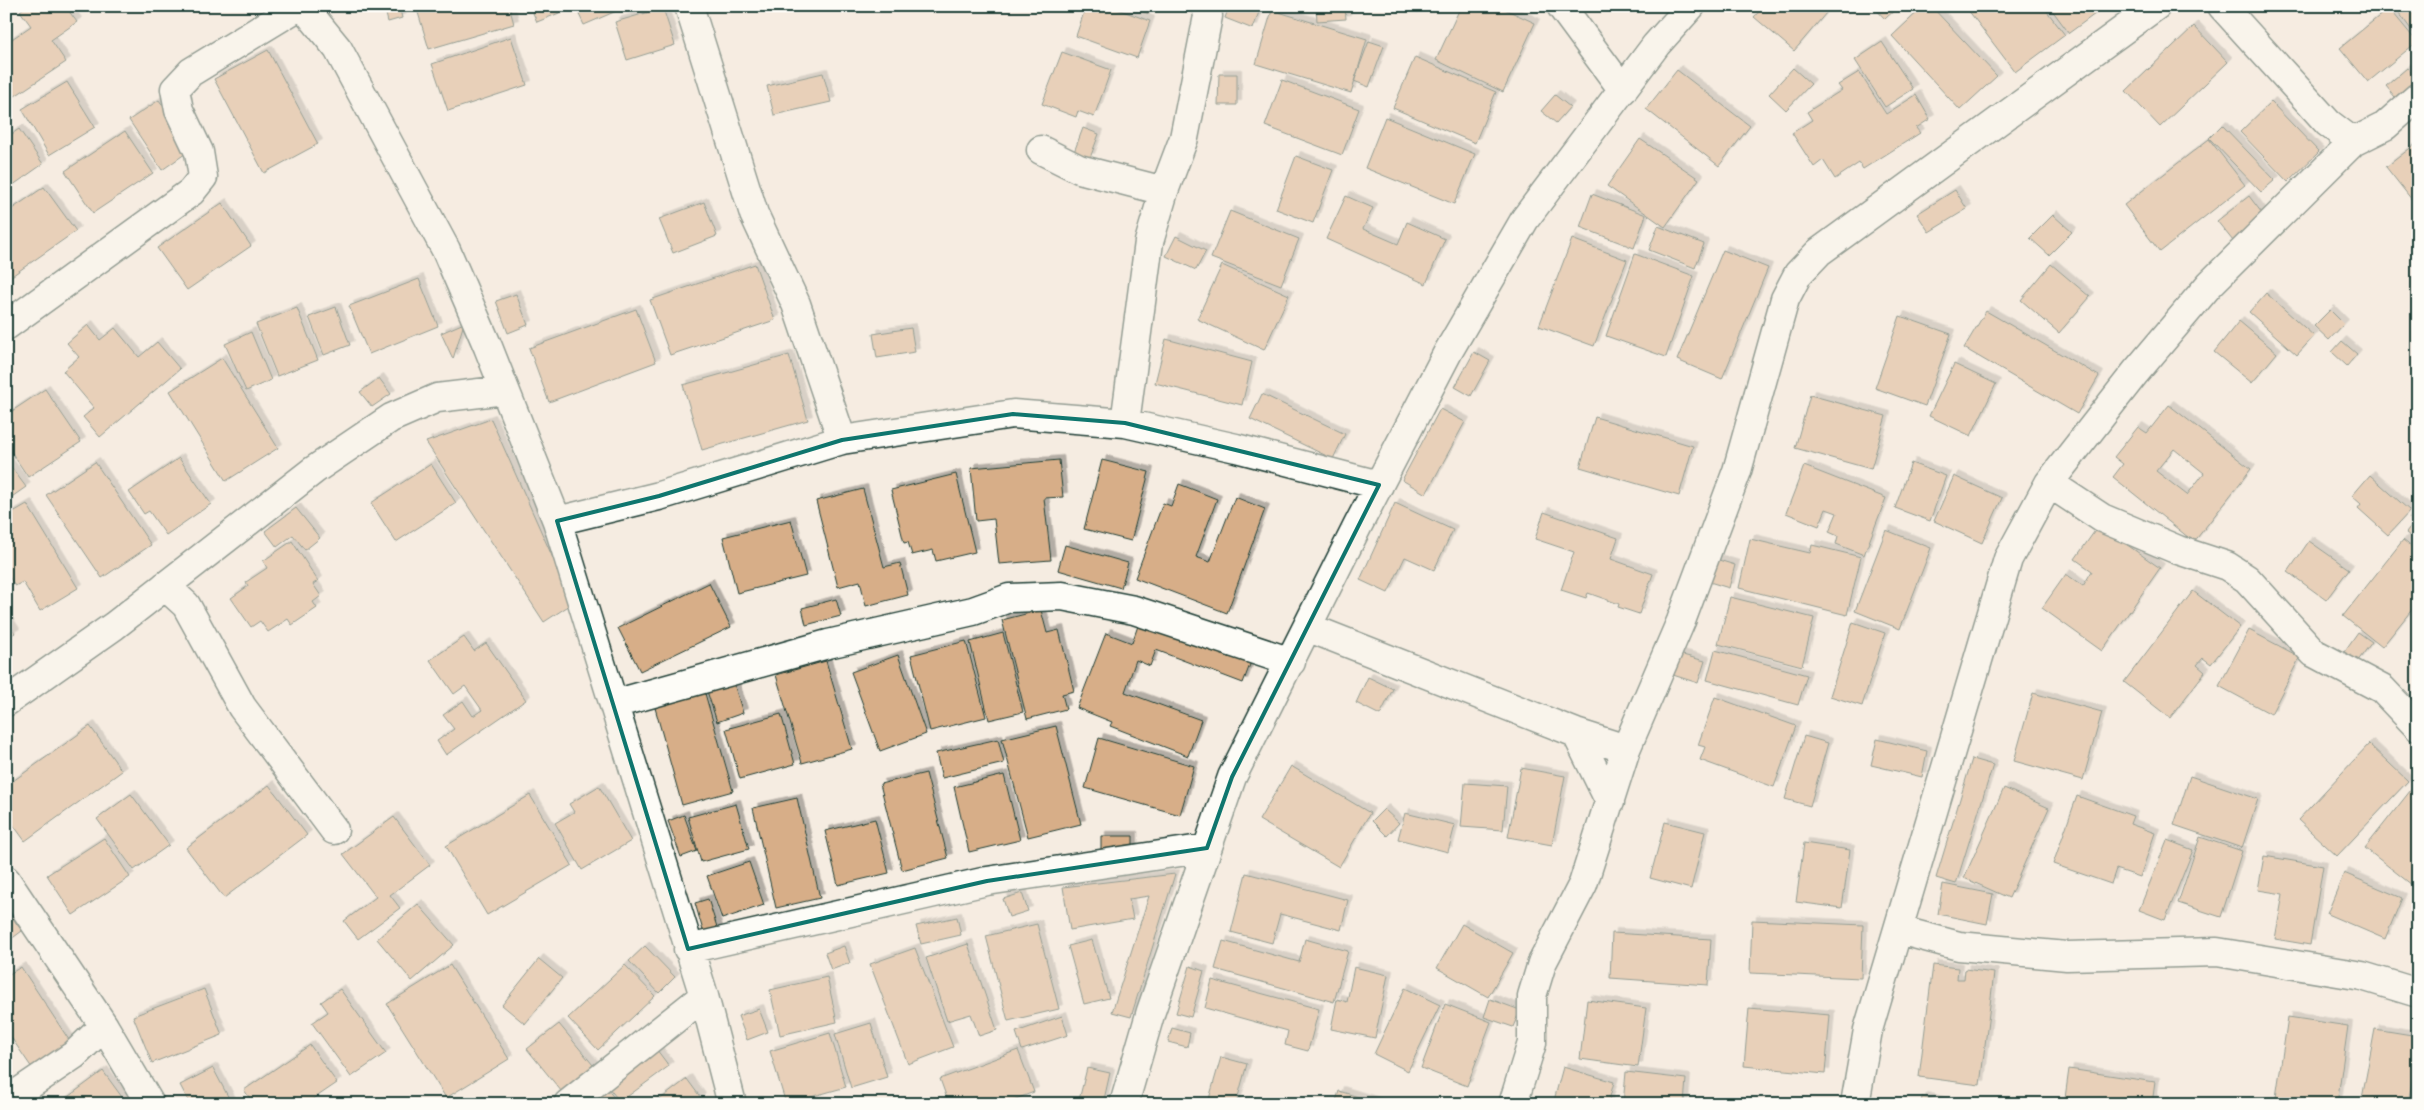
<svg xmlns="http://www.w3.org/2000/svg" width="2424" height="1110" font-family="'Shantell Sans',sans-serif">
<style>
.building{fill:#d7ae88;stroke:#1f3d34;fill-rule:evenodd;filter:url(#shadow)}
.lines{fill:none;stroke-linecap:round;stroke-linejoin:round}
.minor-casing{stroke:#1f3d34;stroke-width:31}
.minor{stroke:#fdfcf7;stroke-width:28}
.marked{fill:none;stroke:#0f766e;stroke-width:4;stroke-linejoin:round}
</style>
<defs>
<filter id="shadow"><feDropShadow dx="4.5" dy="-4.5" stdDeviation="0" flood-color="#0004"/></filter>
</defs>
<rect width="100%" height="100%" fill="#f5ece1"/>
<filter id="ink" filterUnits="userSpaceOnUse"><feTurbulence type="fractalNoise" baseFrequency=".02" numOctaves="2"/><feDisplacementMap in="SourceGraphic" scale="10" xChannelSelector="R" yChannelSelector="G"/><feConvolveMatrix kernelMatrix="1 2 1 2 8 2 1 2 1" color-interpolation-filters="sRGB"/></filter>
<g filter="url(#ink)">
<path class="building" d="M 26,6 L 65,6 L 77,22 L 51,40 L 66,62 L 9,100 L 6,96 L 6,43 L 31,26 L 20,11 Z
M 384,6 L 399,6 L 402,18 L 388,22 Z
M 416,6 L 509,6 L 514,24 L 429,49 Z
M 530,6 L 574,6 L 574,7 L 537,22 Z
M 575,6 L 628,6 L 584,25 Z
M 1086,6 L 1109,6 L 1150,21 L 1137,58 L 1076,36 Z
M 1128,6 L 1152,6 L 1149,14 Z
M 1229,6 L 1261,6 L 1253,29 L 1225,18 Z
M 1316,6 L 1345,6 L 1346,19 L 1317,21 Z
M 1416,6 L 1444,6 L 1417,12 Z
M 1461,6 L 1498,6 L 1535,23 L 1503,92 L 1436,60 Z
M 1764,6 L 1832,6 L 1794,51 L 1754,17 Z
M 1873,6 L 1899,6 L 1885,19 Z
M 1924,6 L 1931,6 L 1997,76 L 1960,110 L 1892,36 Z
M 1965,6 L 2043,6 L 2065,35 L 2015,72 Z
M 2049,6 L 2106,6 L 2069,33 Z
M 2394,6 L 2418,6 L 2418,39 Z
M 663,8 L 675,45 L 627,60 L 615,22 Z
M 2389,8 L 2417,42 L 2368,82 L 2340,48 Z
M 1272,10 L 1367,39 L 1351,93 L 1256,64 Z
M 2194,26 L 2228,62 L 2160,127 L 2126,91 Z
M 511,37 L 527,85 L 448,111 L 432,64 Z
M 1369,41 L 1384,46 L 1369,87 L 1354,81 Z
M 1882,42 L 1913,89 L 1885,107 L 1855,60 Z
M 268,50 L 318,144 L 264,173 L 214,79 Z
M 1062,52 L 1111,70 L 1094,117 L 1078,111 L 1076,117 L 1042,104 Z
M 1415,57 L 1496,92 L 1475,143 L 1393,108 Z
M 1793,68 L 1811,84 L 1786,110 L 1769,94 Z
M 2407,68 L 2418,80 L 2418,86 L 2399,102 L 2386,86 Z
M 1677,70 L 1750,126 L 1719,166 L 1646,109 Z
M 1859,72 L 1886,114 L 1916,95 L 1930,119 L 1916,128 L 1920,133 L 1863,169 L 1859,163 L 1835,179 L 1823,160 L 1814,167 L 1792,133 L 1812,120 L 1807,112 L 1842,90 L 1838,85 Z
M 823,73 L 831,102 L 774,115 L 767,86 Z
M 1219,74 L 1237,74 L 1237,105 L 1218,105 Z
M 1282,80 L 1359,109 L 1342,155 L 1265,126 Z
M 67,82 L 95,127 L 49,155 L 22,109 Z
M 1555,95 L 1570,107 L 1556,123 L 1541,111 Z
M 159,100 L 192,149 L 162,170 L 129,120 Z
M 2271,102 L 2319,152 L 2288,182 L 2240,132 Z
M 1385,117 L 1475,154 L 1454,204 L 1365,168 Z
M 2222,125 L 2275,180 L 2261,192 L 2209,138 Z
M 1083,128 L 1099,134 L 1090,158 L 1074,152 Z
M 19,129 L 43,164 L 9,188 L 6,183 L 6,138 Z
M 125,131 L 153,173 L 93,213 L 65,171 Z
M 1640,139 L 1699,179 L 1665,227 L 1607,186 Z
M 2209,139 L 2245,185 L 2160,252 L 2124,205 Z
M 2418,142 L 2418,204 L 2416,205 L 2386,167 Z
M 1296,156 L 1333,170 L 1313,223 L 1276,209 Z
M 44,187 L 76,231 L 6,280 L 6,213 Z
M 1955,190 L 1967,209 L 1929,232 L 1917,214 Z
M 1592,194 L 1646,215 L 1634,248 L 1580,227 Z
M 1346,196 L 1373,208 L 1363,229 L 1398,244 L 1407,222 L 1445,239 L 1426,284 L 1326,239 Z
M 2249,196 L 2268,221 L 2237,246 L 2217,221 Z
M 704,202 L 717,236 L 673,253 L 659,219 Z
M 222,203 L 251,246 L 187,290 L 157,248 Z
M 1230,211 L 1299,239 L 1281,285 L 1211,258 Z
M 2053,215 L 2072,232 L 2049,255 L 2030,238 Z
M 1658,226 L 1704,244 L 1695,268 L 1649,250 Z
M 1176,236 L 1206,251 L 1196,270 L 1166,256 Z
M 1572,239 L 1627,260 L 1594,346 L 1539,326 Z
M 1723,250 L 1768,268 L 1722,379 L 1677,360 Z
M 1635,254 L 1694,276 L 1666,357 L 1606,336 Z
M 755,264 L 775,320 L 670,355 L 650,300 Z
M 2051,264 L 2090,297 L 2059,333 L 2021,300 Z
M 1222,265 L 1289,295 L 1264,350 L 1197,319 Z
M 419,279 L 438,326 L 369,354 L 349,306 Z
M 2266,293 L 2314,336 L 2297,355 L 2249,312 Z
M 516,294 L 528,325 L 508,333 L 496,301 Z
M 336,307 L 350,345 L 324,355 L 309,317 Z
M 297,308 L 318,360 L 277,376 L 256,324 Z
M 636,309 L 656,362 L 549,402 L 529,348 Z
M 2330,310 L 2344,324 L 2329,340 L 2314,326 Z
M 1986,311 L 2099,376 L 2077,414 L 1964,348 Z
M 1900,316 L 1951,334 L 1925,406 L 1875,388 Z
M 2239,321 L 2277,353 L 2252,383 L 2214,352 Z
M 464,323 L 453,359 L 441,333 Z
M 88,325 L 100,340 L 115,328 L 139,357 L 157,342 L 180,369 L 100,437 L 83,417 L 94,408 L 63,371 L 79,357 L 67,343 Z
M 911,328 L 915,352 L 877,358 L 873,334 Z
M 251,332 L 271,380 L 246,391 L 225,344 Z
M 1166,339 L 1252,362 L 1242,405 L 1155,383 Z
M 2342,341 L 2357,354 L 2347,366 L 2332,352 Z
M 1474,352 L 1490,361 L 1471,396 L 1455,387 Z
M 789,355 L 808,420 L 702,450 L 683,385 Z
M 222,358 L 278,448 L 226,481 L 170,391 Z
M 1954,364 L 1996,384 L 1971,436 L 1929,416 Z
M 379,378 L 391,394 L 372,407 L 360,392 Z
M 45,389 L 81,442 L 28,477 L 6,444 L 6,415 Z
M 1262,394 L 1345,434 L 1333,459 L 1250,419 Z
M 1810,395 L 1886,416 L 1871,469 L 1795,448 Z
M 2169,405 L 2251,469 L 2194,542 L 2113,477 L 2123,464 L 2114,457 L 2138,427 L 2147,433 ZM 2174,449 L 2204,473 L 2187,495 L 2156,471 Z
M 1440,409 L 1465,422 L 1426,494 L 1402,480 Z
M 1595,417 L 1693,446 L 1679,496 L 1580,467 Z
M 491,419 L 573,603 L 544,622 L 426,442 Z
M 179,458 L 211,504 L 166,535 L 149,511 L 144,514 L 129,492 Z
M 6,460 L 26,487 L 6,501 Z
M 1059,460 L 1063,497 L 1044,498 L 1051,560 L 999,564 L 994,519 L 976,521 L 971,468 Z
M 1102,460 L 1149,472 L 1131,541 L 1084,529 Z
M 95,462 L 151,545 L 102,578 L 46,495 Z
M 1911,463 L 1946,476 L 1930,521 L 1895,508 Z
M 431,464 L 456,503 L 396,542 L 371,503 Z
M 1804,466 L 1886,498 L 1864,555 L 1836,544 L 1838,536 L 1829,532 L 1837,513 L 1826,509 L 1819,526 L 1786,513 Z
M 956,474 L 975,552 L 936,561 L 933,550 L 912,555 L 908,542 L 904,543 L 891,490 Z
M 2370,475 L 2410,511 L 2388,535 L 2358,508 L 2361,504 L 2352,496 Z
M 1954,476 L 2002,498 L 1982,543 L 1934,521 Z
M 1179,484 L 1217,499 L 1196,557 L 1210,562 L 1235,497 L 1265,509 L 1227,613 L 1135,578 L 1163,503 L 1171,506 Z
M 863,489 L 884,567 L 900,563 L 908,595 L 866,606 L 860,581 L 838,587 L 816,501 Z
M 1395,503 L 1453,530 L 1434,570 L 1405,557 L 1388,593 L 1360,580 Z
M 27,504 L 78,588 L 40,611 L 23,582 L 15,586 L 6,572 L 6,516 Z
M 2418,507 L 2418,542 L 2406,533 L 2414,523 L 2409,519 Z
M 296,508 L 320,538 L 305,550 L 293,535 L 277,547 L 265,531 Z
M 1544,512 L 1618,538 L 1611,559 L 1653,574 L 1639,614 L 1618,607 L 1619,604 L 1588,593 L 1586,598 L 1561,590 L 1574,552 L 1535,539 Z
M 791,520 L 806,576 L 737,593 L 723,537 Z
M 2099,525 L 2160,568 L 2102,651 L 2042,608 L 2066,574 L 2083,586 L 2092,571 L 2075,559 Z
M 1886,530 L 1931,548 L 1900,629 L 1855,611 Z
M 1750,539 L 1810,553 L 1812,545 L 1861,557 L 1847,615 L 1739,588 Z
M 2403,540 L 2418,552 L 2418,602 L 2382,647 L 2343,616 Z
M 292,541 L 318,581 L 313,584 L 321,596 L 313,602 L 317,608 L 292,625 L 288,619 L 268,632 L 260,621 L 251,627 L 231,598 L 248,586 L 246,582 L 267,568 L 263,561 Z
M 2309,541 L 2349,569 L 2326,600 L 2288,572 Z
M 1065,545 L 1128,563 L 1121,588 L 1058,570 Z
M 1709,557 L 1735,565 L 1729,588 L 1703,580 Z
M 709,583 L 731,627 L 640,671 L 618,628 Z
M 2193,591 L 2240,627 L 2211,664 L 2203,658 L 2197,665 L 2205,672 L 2170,718 L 2124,682 Z
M 1730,597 L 1814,618 L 1802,666 L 1718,644 Z
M 836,599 L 841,616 L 806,625 L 802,608 Z
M 1041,610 L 1047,633 L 1059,630 L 1074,691 L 1062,694 L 1066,709 L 1027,719 L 1002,620 Z
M 6,619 L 15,633 L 6,638 Z
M 1140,620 L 1251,662 L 1243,683 L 1156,650 L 1150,666 L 1136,660 L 1125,692 L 1201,720 L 1188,756 L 1110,726 L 1112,722 L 1077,708 L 1106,633 L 1132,643 Z
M 1853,622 L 1885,633 L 1862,706 L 1830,696 Z
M 2249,630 L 2300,657 L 2271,714 L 2219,686 Z
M 2358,632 L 2372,642 L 2357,662 L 2344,652 Z
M 1003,633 L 1023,712 L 989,720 L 970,642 Z
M 464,637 L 474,651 L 486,643 L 526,700 L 446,755 L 437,741 L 454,729 L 443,715 L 463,701 L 473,716 L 482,710 L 465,686 L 454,694 L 430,660 Z
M 966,641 L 986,717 L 930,731 L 911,655 Z
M 1715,650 L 1807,675 L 1798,705 L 1707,680 Z
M 1679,654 L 1705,661 L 1698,683 L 1673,675 Z
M 898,655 L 926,734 L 880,751 L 851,672 Z
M 826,661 L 852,749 L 802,763 L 776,675 Z
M 731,674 L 743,713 L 717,722 L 704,682 Z
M 1368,677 L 1393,689 L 1380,715 L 1356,703 Z
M 702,683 L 733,791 L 682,805 L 652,697 Z
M 2033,693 L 2102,712 L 2083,780 L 2014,761 Z
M 1715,697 L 1796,726 L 1774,787 L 1700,760 L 1705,747 L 1698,745 Z
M 781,714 L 795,764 L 740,779 L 726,729 Z
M 90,726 L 122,771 L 25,841 L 6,815 L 6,786 Z
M 1056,726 L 1081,824 L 1028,837 L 1002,739 Z
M 1804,736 L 1828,743 L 1810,806 L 1785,799 Z
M 1099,738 L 1194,766 L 1180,815 L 1085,788 Z
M 998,739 L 1004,763 L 942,778 L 936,753 Z
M 1877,739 L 1927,751 L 1922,777 L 1871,765 Z
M 2369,744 L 2408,781 L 2337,856 L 2298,820 Z
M 1972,759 L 1993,765 L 1956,884 L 1936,878 Z
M 1291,766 L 1370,813 L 1339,867 L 1259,820 Z
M 1521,768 L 1565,776 L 1552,845 L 1508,837 Z
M 926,773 L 948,858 L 902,870 L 880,784 Z
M 1004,775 L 1020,840 L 969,852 L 954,787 Z
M 2190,776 L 2258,799 L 2242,848 L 2174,825 Z
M 2418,781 L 2418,878 L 2412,885 L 2365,848 Z
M 1465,783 L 1507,786 L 1503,830 L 1461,827 Z
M 269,785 L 307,835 L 224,898 L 186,848 Z
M 599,786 L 631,841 L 582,870 L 555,823 L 574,812 L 569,804 Z
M 2004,788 L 2049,808 L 2009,898 L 1964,878 Z
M 131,794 L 169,845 L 134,870 L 97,819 Z
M 530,795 L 572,865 L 487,915 L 446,846 Z
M 2077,796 L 2133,816 L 2130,824 L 2155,833 L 2140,877 L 2116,869 L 2111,884 L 2053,864 Z
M 797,798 L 820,898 L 776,908 L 753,808 Z
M 736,804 L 749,849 L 701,862 L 688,817 Z
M 1384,809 L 1399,823 L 1387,836 L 1372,821 Z
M 1405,813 L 1455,825 L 1448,852 L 1398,839 Z
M 684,815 L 697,851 L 681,857 L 668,821 Z
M 394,817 L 430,865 L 390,895 L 400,908 L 358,939 L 344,921 L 376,897 L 343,854 Z
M 875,819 L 889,873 L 838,885 L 825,831 Z
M 1665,822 L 1705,832 L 1691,889 L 1650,878 Z
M 1101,836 L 1133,836 L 1133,851 L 1101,852 Z
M 2200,837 L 2242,851 L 2221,917 L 2178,903 Z
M 104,838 L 130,877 L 73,915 L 47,875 Z
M 2167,840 L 2193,850 L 2165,920 L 2139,910 Z
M 1804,843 L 1850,850 L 1842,908 L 1796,902 Z
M 2264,856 L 2323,866 L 2310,945 L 2275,939 L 2283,894 L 2258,890 Z
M 749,862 L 764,905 L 722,919 L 707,876 Z
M 1246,873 L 1348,900 L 1341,930 L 1280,914 L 1272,943 L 1231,932 Z
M 2344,873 L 2402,898 L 2385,939 L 2327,914 Z
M 1175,874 L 1131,1017 L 1112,1012 L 1149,896 L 1129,899 L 1133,919 L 1070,930 L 1063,887 Z
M 1943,884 L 1993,894 L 1987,924 L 1938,914 Z
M 1022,893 L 1028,911 L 1009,917 L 1003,899 Z
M 708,899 L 718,930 L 704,934 L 695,903 Z
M 418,904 L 454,945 L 412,981 L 377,939 Z
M 6,909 L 22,931 L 6,943 Z
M 957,917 L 961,935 L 921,944 L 916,926 Z
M 1752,920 L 1863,925 L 1861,978 L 1750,973 Z
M 1037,924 L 1059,1009 L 1008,1021 L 986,936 Z
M 1462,924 L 1513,953 L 1488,997 L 1437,968 Z
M 1612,933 L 1711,939 L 1708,985 L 1610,978 Z
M 1305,939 L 1348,951 L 1334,1002 L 1215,969 L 1223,941 L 1299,962 Z
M 1092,940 L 1109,998 L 1084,1004 L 1068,946 Z
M 968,944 L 997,1030 L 979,1036 L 971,1014 L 947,1021 L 926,958 Z
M 645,946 L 675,977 L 659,993 L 629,961 Z
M 844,946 L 850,963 L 831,970 L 825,953 Z
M 915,948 L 953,1047 L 908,1064 L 870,964 Z
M 539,959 L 562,978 L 525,1024 L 502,1005 Z
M 450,965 L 509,1059 L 446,1098 L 387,1004 Z
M 625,965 L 655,996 L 598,1050 L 568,1018 Z
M 1933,965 L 1958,968 L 1957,979 L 1964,979 L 1965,969 L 1994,973 L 1980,1085 L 1919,1077 Z
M 1190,966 L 1204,971 L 1191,1017 L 1176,1013 Z
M 21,967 L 71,1043 L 32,1068 L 6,1030 L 6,976 Z
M 1354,967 L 1388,975 L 1375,1038 L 1331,1029 L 1337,999 L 1347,1002 Z
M 827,977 L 837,1022 L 780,1035 L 770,990 Z
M 1212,980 L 1319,1009 L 1308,1051 L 1285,1045 L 1288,1031 L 1205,1008 Z
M 1405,988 L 1440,1005 L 1408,1071 L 1374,1054 Z
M 204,989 L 222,1035 L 152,1063 L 133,1016 Z
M 340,989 L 386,1053 L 351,1077 L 312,1023 L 328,1012 L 321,1002 Z
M 1490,999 L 1520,1010 L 1513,1027 L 1484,1017 Z
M 1587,1000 L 1646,1008 L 1638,1067 L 1580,1059 Z
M 1445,1004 L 1491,1022 L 1467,1086 L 1421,1068 Z
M 1749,1008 L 1830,1015 L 1825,1074 L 1744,1066 Z
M 759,1009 L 768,1032 L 747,1040 L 738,1016 Z
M 1062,1016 L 1068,1035 L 1022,1050 L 1016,1032 Z
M 2288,1017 L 2348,1026 L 2337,1104 L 2275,1104 Z
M 871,1023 L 887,1077 L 851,1088 L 835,1034 Z
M 559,1024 L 598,1071 L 566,1097 L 527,1049 Z
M 1172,1028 L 1190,1033 L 1187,1047 L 1168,1042 Z
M 2375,1029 L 2418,1036 L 2418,1049 L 2408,1104 L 2361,1104 Z
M 830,1033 L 846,1087 L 786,1104 L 770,1051 Z
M 310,1045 L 337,1083 L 306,1104 L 254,1104 L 244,1090 Z
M 654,1046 L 669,1066 L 620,1102 L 605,1083 Z
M 1018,1050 L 1034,1092 L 1003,1104 L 949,1104 L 940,1079 Z
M 1221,1057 L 1247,1064 L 1236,1104 L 1226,1104 L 1209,1099 Z
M 1563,1067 L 1614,1082 L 1608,1104 L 1553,1104 Z
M 213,1068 L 232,1104 L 190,1104 L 180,1085 Z
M 1087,1068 L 1110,1073 L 1103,1104 L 1078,1104 Z
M 2069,1069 L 2155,1082 L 2152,1104 L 2106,1104 L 2065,1098 Z
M 103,1071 L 127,1104 L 62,1104 L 61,1102 Z
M 1626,1072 L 1686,1079 L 1684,1104 L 1623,1104 Z
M 687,1079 L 701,1098 L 694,1104 L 654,1104 Z
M 605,1087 L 617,1101 L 614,1104 L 587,1104 Z
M 1339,1091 L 1378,1103 L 1378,1104 L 1335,1104 Z
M 1922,1097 L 1951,1104 L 1921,1104 Z"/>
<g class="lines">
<defs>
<path id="minor" d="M 303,6 L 338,49 L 446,250 L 488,347 L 557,521 L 704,996 L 732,1104
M 689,6 L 754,214 L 796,304 L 842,440
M 1561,6 L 1623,90
M 2222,6 L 2328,123 L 2353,142
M 1041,150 L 1079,169 L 1164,191
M 6,326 L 191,192 L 203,177 L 199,152 L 179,110 L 175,89 L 191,72 L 299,6
M 1125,423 L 1149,242 L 1164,191 L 1184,138 L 1208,16 L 1206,6
M 2049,483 L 2102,518 L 2178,550 L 2227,566 L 2247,579 L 2314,653 L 2382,689 L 2418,727
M 557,521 L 659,496 L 842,440 L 1013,414 L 1125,423 L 1236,448 L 1379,485
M 165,586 L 186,605 L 242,707 L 334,830
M 1307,627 L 1576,733 L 1626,749
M 6,702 L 114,626 L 314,470 L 391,418 L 437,398 L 505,390
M 614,704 L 828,644 L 973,611 L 1009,598 L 1062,596 L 1134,610 L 1291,662
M 1576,733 L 1610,802
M 6,880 L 104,1026 L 150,1104
M 1899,930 L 1959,946 L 2067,956 L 2217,952 L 2362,976 L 2418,993
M 688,949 L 987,881 L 1207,848
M 6,1101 L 74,1055 L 104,1026
M 568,1104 L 704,996
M 1124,1104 L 1151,1011 L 1232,777 L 1358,525 L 1448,352 L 1525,219 L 1656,45 L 1691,6
M 1513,1104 L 1532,1043 L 1532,996 L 1542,963 L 1583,884 L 1626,749 L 1681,621 L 1737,471 L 1785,299 L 1798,274 L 1819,252 L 2156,6
M 1855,1104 L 1868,1030 L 2008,559 L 2049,483 L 2135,373 L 2210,284 L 2353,142 L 2385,126 L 2418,97"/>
</defs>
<use href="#minor" class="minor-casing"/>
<use href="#minor" class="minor"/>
</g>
</g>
<path d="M0 0H2424V1110H0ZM 1013,414 L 1125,423 L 1379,485 L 1232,777 L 1207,848 L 987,881 L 688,949 L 557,521 L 659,496 L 842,440 Z" fill="#f5ece1" fill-opacity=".55" fill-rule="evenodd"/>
<path class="marked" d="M 1013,414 L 1125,423 L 1379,485 L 1232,777 L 1207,848 L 987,881 L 688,949 L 557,521 L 659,496 L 842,440 Z"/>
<rect width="2424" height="1110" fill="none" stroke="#fdfcf7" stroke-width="25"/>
<rect x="12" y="12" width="2399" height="1085" fill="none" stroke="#1f3d34" stroke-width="2" filter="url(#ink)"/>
</svg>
